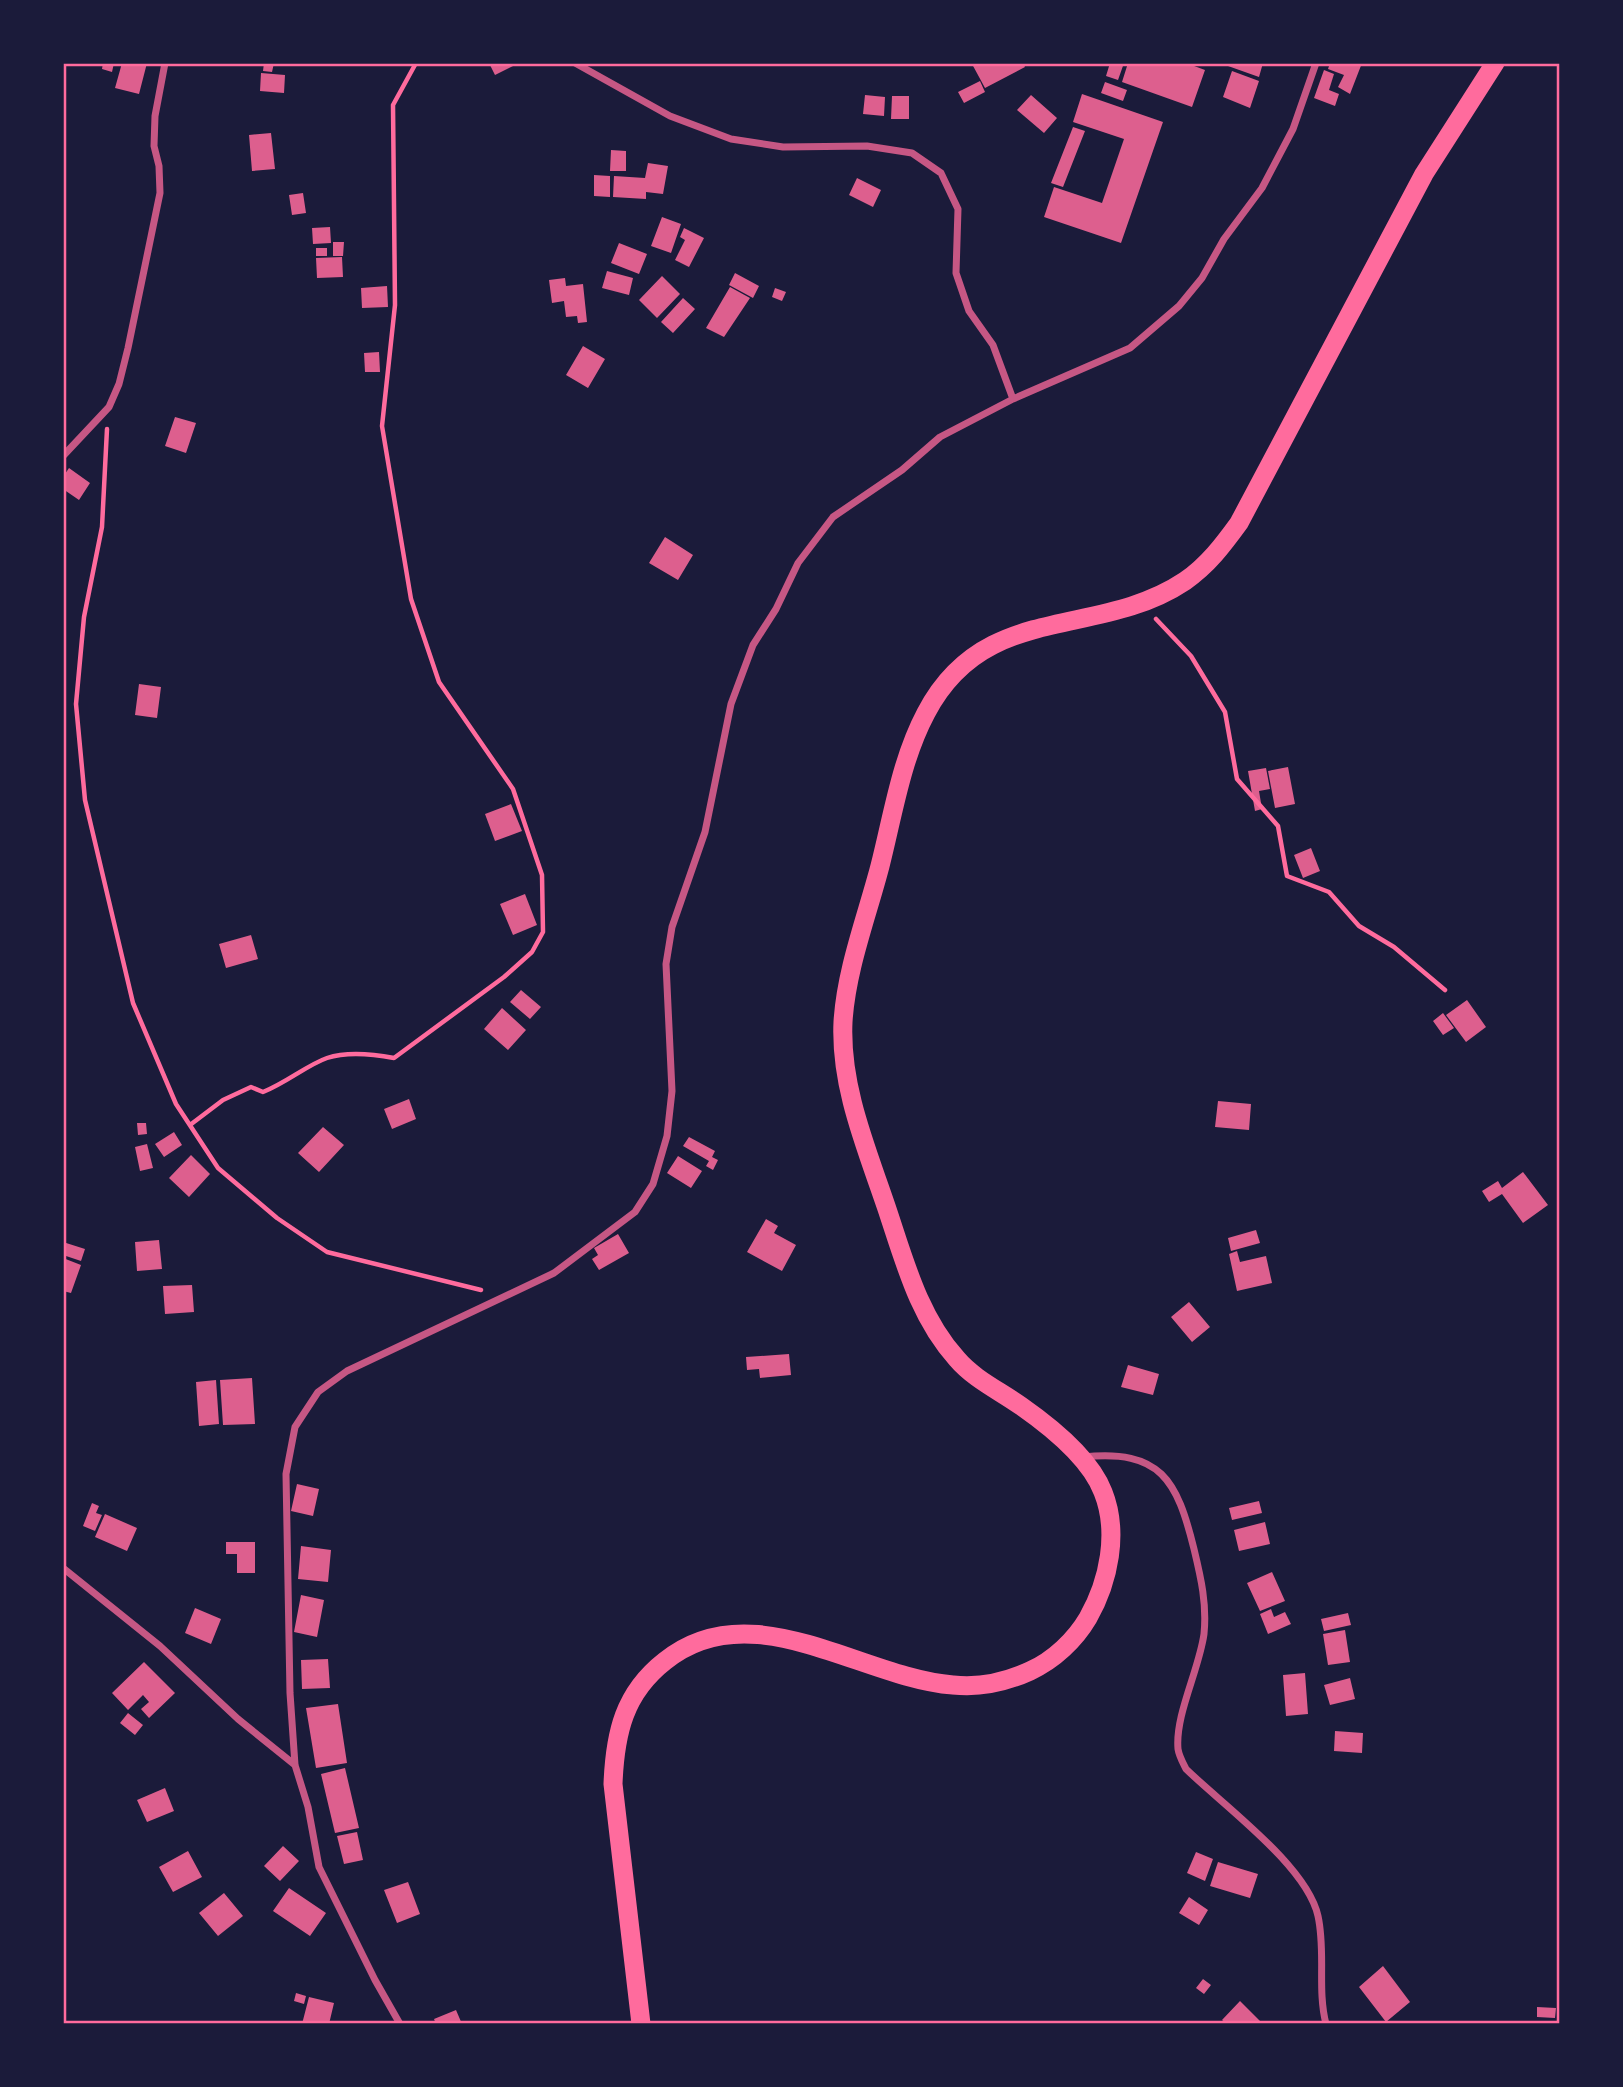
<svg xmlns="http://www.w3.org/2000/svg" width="1623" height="2087" font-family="Overpass,sans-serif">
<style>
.building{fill:#dd5f8e}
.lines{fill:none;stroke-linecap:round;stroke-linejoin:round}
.path{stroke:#ff6b9d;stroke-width:4.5}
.minor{stroke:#c65784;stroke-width:7}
.trunk{stroke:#ff6b9d;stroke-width:19}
.neatline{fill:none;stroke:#ff6b9d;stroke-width:2.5}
</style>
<rect width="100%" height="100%" fill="#1b1b3a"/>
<path class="building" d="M 103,63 L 114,63 L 112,72 L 102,69 Z
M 122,63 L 147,63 L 139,94 L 115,88 Z
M 264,63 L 274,63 L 272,72 L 263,71 Z
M 489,63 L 519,63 L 495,75 Z
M 1023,63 L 1025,67 L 985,88 L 972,64 Z
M 1110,63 L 1124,63 L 1118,80 L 1106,76 Z
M 1128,63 L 1186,63 L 1205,70 L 1192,107 L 1122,82 Z
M 1229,63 L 1263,63 L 1259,77 L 1228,66 Z
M 1330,63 L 1362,63 L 1350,94 L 1338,87 L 1344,75 L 1328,69 Z
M 1324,70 L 1334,74 L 1329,90 L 1339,94 L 1335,106 L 1314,98 Z
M 1232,71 L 1259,81 L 1250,108 L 1223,97 Z
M 261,73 L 285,75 L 284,93 L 260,91 Z
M 980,81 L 985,92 L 964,103 L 958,92 Z
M 1105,82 L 1127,90 L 1123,101 L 1101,93 Z
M 1082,94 L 1163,122 L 1121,243 L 1044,217 L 1054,187 L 1102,203 L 1124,139 L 1073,122 Z
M 865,95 L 885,97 L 884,116 L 863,114 Z
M 1031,95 L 1057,118 L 1044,133 L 1017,110 Z
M 892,96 L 909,96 L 909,119 L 891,119 Z
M 1073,127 L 1085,131 L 1063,187 L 1051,183 Z
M 271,133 L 275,169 L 252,171 L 249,135 Z
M 611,150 L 626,151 L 626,171 L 610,171 Z
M 648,163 L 668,166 L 663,194 L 646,192 L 646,199 L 613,197 L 614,176 L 645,178 Z
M 594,175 L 610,176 L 610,197 L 594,196 Z
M 857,178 L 881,190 L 873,207 L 849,195 Z
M 303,193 L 306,213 L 292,215 L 289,195 Z
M 662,217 L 681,224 L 671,253 L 651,246 Z
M 330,227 L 331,243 L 313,244 L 312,228 Z
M 684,228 L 704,238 L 689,267 L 675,260 L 685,240 L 680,237 Z
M 333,242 L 344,242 L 343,256 L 333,256 Z
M 619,243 L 647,254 L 639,274 L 611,263 Z
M 316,248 L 327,248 L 327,256 L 316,256 Z
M 342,257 L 343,277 L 317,278 L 316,258 Z
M 607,271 L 633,278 L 629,295 L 602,288 Z
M 735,273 L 759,286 L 753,298 L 729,285 Z
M 662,276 L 680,294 L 657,318 L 639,300 Z
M 565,278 L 566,286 L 583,284 L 587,322 L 578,323 L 577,316 L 566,317 L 564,301 L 552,303 L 549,280 Z
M 387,286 L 388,307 L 362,308 L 361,288 Z
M 730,287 L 750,298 L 724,337 L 706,328 Z
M 775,288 L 786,292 L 782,301 L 772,297 Z
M 683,298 L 695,309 L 673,333 L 661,322 Z
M 583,346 L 605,359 L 588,388 L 566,375 Z
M 379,352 L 380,372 L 365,372 L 364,353 Z
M 175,417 L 196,423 L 186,453 L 165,446 Z
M 69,468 L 90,483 L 79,500 L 63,489 L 63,477 Z
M 665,537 L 693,555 L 678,580 L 649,563 Z
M 139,684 L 161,687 L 157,718 L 135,715 Z
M 1288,767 L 1295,804 L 1275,808 L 1268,771 Z
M 1266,768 L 1270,789 L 1259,791 L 1262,809 L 1255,811 L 1248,771 Z
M 511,804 L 522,831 L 495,841 L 485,814 Z
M 1311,848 L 1320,871 L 1303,878 L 1294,855 Z
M 525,894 L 537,925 L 513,935 L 500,904 Z
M 251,935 L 258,959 L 226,968 L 219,944 Z
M 521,990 L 541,1007 L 530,1019 L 510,1002 Z
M 1467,1000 L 1486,1027 L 1466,1042 L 1446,1015 Z
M 502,1008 L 526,1030 L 508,1050 L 484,1029 Z
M 1443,1013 L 1454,1028 L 1443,1035 L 1433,1021 Z
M 409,1099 L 416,1119 L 392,1129 L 384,1109 Z
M 1218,1101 L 1251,1104 L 1249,1130 L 1215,1127 Z
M 137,1123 L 146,1123 L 147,1134 L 138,1135 Z
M 323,1127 L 344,1145 L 319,1172 L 298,1153 Z
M 174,1132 L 182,1145 L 164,1157 L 155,1144 Z
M 689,1137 L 715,1151 L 712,1157 L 718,1160 L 713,1170 L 706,1166 L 709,1161 L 683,1146 Z
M 147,1144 L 153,1168 L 140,1171 L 135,1147 Z
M 191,1155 L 210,1174 L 189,1197 L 169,1178 Z
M 678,1156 L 702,1171 L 691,1188 L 667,1173 Z
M 1523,1172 L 1548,1205 L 1523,1223 L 1502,1194 L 1489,1202 L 1482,1191 L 1498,1181 L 1502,1188 Z
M 766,1219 L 778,1226 L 774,1233 L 796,1245 L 782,1271 L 747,1252 Z
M 1256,1230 L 1260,1243 L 1231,1251 L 1228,1238 Z
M 618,1234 L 629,1253 L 599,1270 L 592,1259 L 598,1255 L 594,1248 Z
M 159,1240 L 162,1269 L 137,1271 L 135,1242 Z
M 63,1242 L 85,1249 L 81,1261 L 63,1255 Z
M 1237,1251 L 1240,1262 L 1266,1256 L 1272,1283 L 1237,1291 L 1229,1254 Z
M 63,1258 L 81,1265 L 71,1293 L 63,1291 Z
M 192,1285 L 194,1312 L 165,1314 L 163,1286 Z
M 1189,1302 L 1210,1327 L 1192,1342 L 1171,1317 Z
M 789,1354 L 791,1375 L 760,1378 L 759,1369 L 747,1370 L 746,1357 Z
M 1128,1365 L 1159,1374 L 1153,1395 L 1121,1387 Z
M 252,1378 L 255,1424 L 223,1425 L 220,1380 Z
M 216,1380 L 219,1424 L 199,1426 L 196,1382 Z
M 297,1484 L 319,1489 L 313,1516 L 291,1511 Z
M 1259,1501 L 1262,1513 L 1232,1520 L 1229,1508 Z
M 92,1503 L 99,1506 L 96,1513 L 102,1515 L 95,1531 L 83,1526 Z
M 105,1514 L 137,1528 L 127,1551 L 95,1537 Z
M 1265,1522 L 1270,1544 L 1239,1551 L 1234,1530 Z
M 226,1542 L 255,1542 L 255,1573 L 237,1573 L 237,1554 L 226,1554 Z
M 301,1546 L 331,1550 L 328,1582 L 298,1579 Z
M 1272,1572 L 1285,1601 L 1260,1611 L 1247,1583 Z
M 301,1595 L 324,1600 L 317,1637 L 294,1632 Z
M 195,1608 L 221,1619 L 211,1644 L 185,1633 Z
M 1271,1609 L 1274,1617 L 1285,1612 L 1291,1624 L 1268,1634 L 1260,1614 Z
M 1348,1613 L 1351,1625 L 1324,1631 L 1321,1619 Z
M 1345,1630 L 1350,1662 L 1328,1665 L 1323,1634 Z
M 328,1659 L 330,1688 L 302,1689 L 301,1660 Z
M 144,1662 L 175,1693 L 149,1718 L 141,1709 L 149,1702 L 143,1695 L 128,1710 L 112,1693 Z
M 1305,1673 L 1308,1714 L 1286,1716 L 1283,1675 Z
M 1350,1678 L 1355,1699 L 1330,1705 L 1324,1685 Z
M 338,1704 L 347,1763 L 316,1768 L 306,1708 Z
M 128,1713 L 143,1725 L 135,1735 L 120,1723 Z
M 1335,1731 L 1363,1733 L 1362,1753 L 1334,1751 Z
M 345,1768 L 359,1828 L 335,1833 L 321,1774 Z
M 165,1788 L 174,1811 L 147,1822 L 137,1800 Z
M 357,1832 L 363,1860 L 344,1864 L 337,1836 Z
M 283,1846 L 299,1861 L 280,1881 L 264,1866 Z
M 188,1851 L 202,1877 L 173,1892 L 159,1867 Z
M 1196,1852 L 1213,1859 L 1205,1881 L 1187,1873 Z
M 1218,1862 L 1258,1874 L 1250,1898 L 1210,1886 Z
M 408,1882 L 420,1914 L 397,1923 L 384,1890 Z
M 289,1888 L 326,1913 L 310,1936 L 273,1911 Z
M 224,1893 L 243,1916 L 218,1936 L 199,1913 Z
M 1189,1897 L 1208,1910 L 1199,1925 L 1179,1913 Z
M 1383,1966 L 1410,2002 L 1386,2022 L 1359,1987 Z
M 1203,1979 L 1211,1985 L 1204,1994 L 1196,1988 Z
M 296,1993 L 306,1996 L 304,2004 L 294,2001 Z
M 309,1997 L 334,2003 L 329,2024 L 302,2024 Z
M 1240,2001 L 1262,2023 L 1261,2024 L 1227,2024 L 1222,2020 Z
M 1537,2007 L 1556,2008 L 1555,2018 L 1537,2017 Z
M 456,2010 L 462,2024 L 436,2024 L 434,2019 Z"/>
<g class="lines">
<path class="path" d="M 107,429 L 102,527 L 84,617 L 76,704 L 85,800 L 133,1003 L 176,1104 L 218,1168 L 277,1218 L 327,1252 L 481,1290
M 1156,619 L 1191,656 L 1225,712 L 1237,779 L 1278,826 L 1287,876 L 1329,892 L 1359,926 L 1394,947 L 1445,990
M 190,1125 L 223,1100 L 251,1087 L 263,1092 C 286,1083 307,1065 327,1058 C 348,1051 373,1054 394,1058 L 504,977 L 532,952 L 543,932 L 542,875 L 513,789 L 439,682 L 411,599 L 382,426 L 395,305 L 393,105 L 416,63"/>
<path class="minor" d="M 575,63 L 670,116 L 731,139 L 783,147 L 867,146 L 912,153 L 941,173 L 958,209 L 956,273 L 969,311 L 993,345 L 1013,399
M 63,456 L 109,407 L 119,384 L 128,348 L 160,193 L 159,166 L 154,146 L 155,116 L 165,63
M 1083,1457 C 1161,1449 1177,1480 1194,1549 C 1201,1578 1207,1604 1204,1634 C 1199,1670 1175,1715 1178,1749 C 1179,1756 1183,1763 1186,1769 C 1224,1806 1307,1866 1318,1916 C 1326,1952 1317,1989 1326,2024
M 63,1568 L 160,1646 L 238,1719 L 295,1765
M 400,2024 L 375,1980 L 319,1867 L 308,1807 L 295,1765 L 290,1693 L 286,1474 L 295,1427 L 318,1392 L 347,1371 L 554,1273 L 635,1212 L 653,1184 L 667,1136 L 672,1091 L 666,964 L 672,927 L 705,832 L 731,704 L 753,645 L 776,609 L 798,563 L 833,517 L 902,470 L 940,437 L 1013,399 L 1130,348 L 1179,306 L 1202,278 L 1224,239 L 1262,188 L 1293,129 L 1316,63"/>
<path class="trunk" d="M 641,2024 L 613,1784 C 615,1733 624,1693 665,1661 C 752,1591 861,1678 953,1685 C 980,1688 1006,1682 1030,1671 C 1054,1660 1075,1640 1088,1618 C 1109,1581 1119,1532 1103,1492 C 1090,1458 1051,1427 1021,1406 C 1000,1391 974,1379 957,1359 C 918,1316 904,1259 886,1206 C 866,1147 840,1086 843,1022 C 846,970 867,916 880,866 C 893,815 901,760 926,713 C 985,600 1097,640 1185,581 C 1208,565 1223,545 1239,523 L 1424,174 L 1495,63"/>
</g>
<rect width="1623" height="2087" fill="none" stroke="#1b1b3a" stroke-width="130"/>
<rect x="65" y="65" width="1493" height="1957" class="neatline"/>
</svg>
